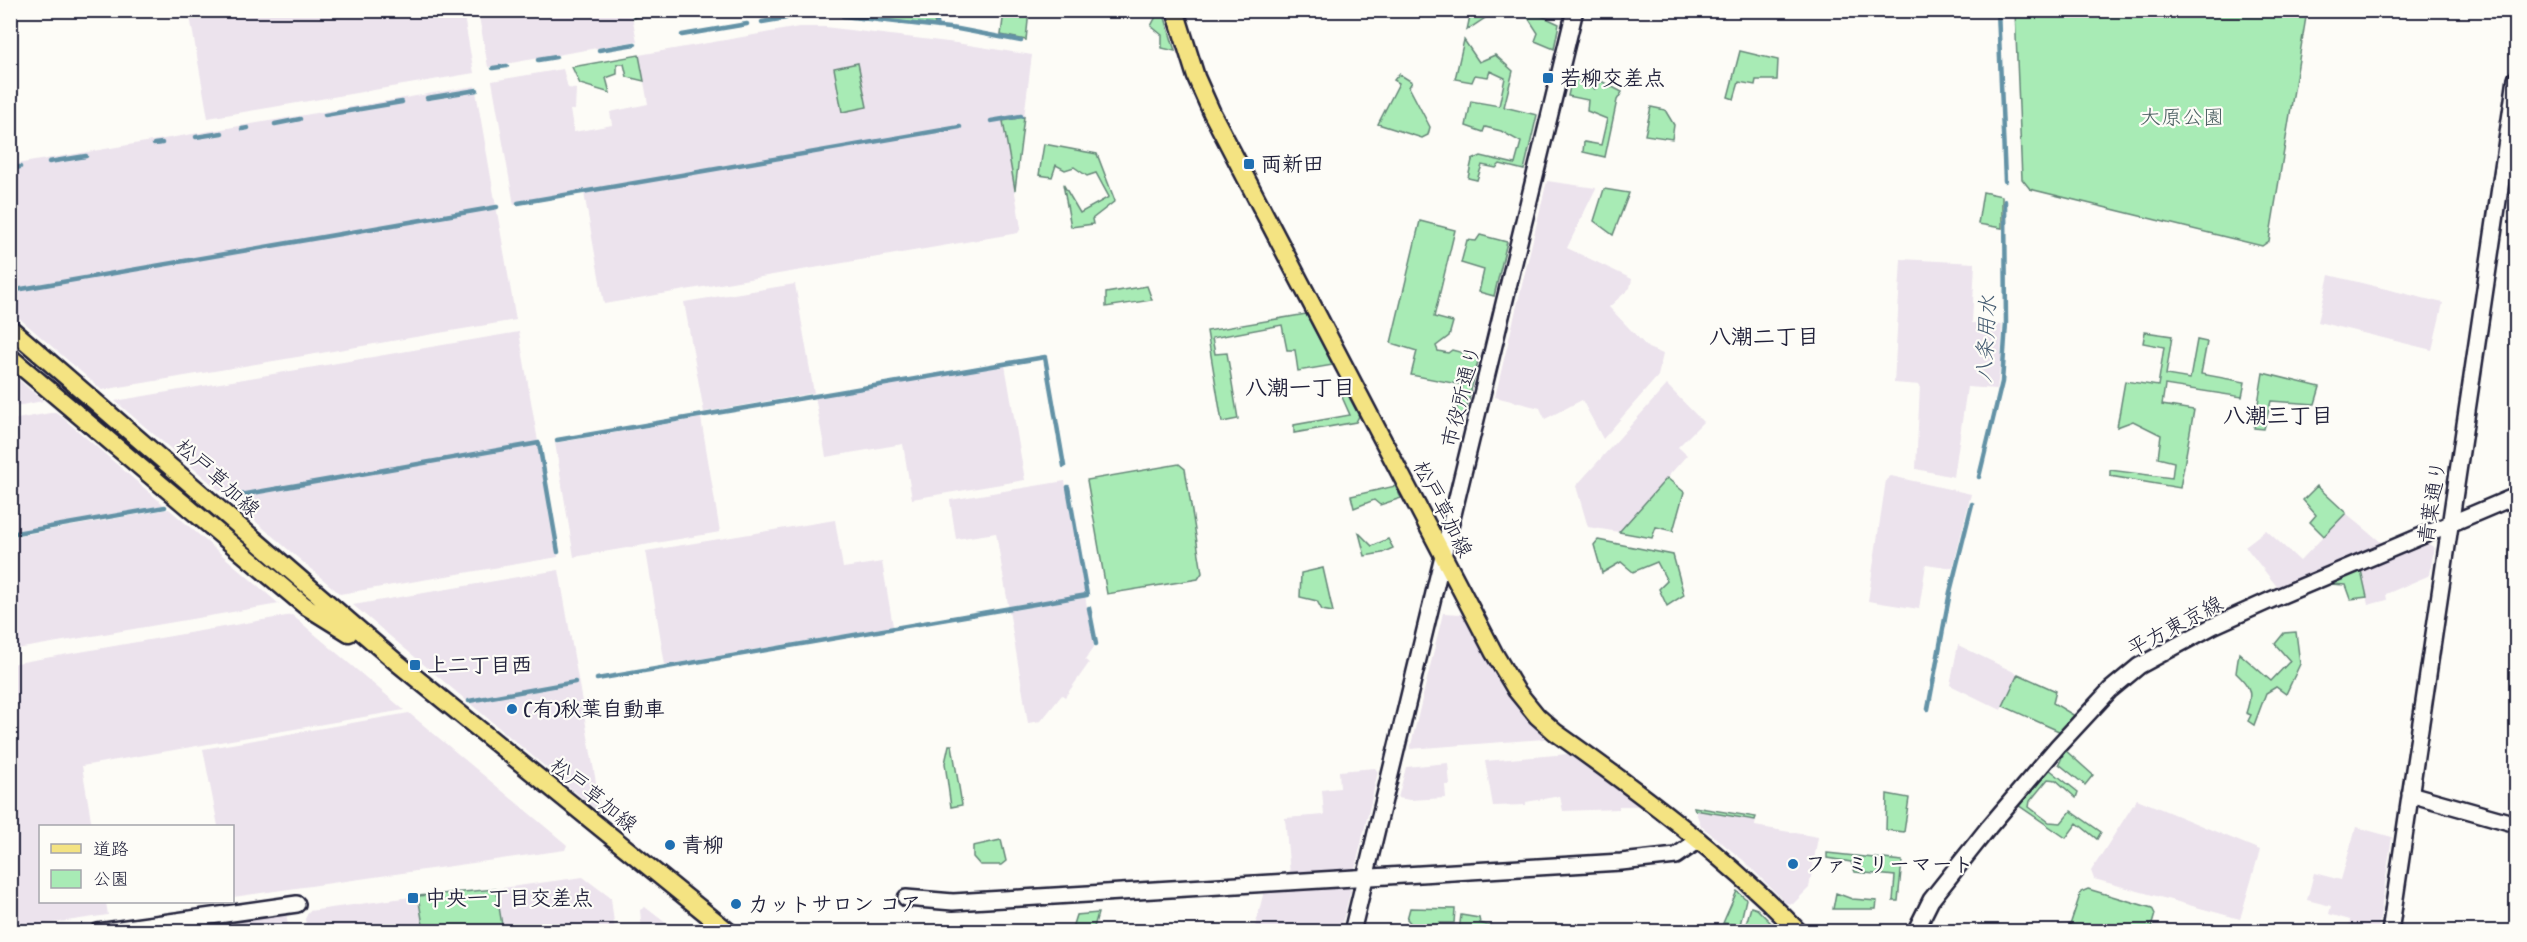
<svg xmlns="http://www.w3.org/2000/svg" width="2527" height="942" font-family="'Indie Flower','Klee One',sans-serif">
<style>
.built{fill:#ece3ed}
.green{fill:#a8ebb5;stroke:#658678;stroke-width:1.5}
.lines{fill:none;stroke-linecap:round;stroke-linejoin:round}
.stream{stroke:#6392a6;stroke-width:4.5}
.secondary-casing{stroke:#22223b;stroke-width:20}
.primary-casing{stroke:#22223b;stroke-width:21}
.secondary{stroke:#fdfcf7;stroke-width:15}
.primary{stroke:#f4e382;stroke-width:16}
.poi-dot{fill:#1f6fb2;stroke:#fdfcf7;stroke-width:2}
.labels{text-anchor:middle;stroke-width:4.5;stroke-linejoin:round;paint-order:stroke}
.poi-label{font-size:21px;font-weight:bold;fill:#22223b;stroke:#fdfcf7;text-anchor:start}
.park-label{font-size:21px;fill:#4a5e60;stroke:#fdfcf7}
.street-label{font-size:21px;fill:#22223b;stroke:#fdfcf7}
.neighbourhood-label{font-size:22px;font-weight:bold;fill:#22223b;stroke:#fdfcf7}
.water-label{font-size:22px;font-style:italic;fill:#435a70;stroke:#fdfcf7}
</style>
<rect width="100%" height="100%" fill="#fdfcf7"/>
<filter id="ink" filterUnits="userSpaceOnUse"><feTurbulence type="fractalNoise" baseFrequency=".0167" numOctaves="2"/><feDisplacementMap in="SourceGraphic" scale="12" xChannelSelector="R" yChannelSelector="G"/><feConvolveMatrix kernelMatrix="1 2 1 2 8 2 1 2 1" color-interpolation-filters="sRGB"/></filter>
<g filter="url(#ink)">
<path class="built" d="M 189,11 L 463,11 L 474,73 L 208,118 Z
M 478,11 L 631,11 L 637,41 L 488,67 Z
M 799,27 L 825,27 L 956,43 L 1032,55 L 1024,117 L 1003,122 L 1021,228 L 1018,233 L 604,304 L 584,193 L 514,205 L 492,81 L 563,69 L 568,88 L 576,89 L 575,110 L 570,110 L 574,132 L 612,125 L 610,112 L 648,104 L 639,55 Z
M 475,86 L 516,320 L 102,390 L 11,311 L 11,165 Z
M 1547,181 L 1596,188 L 1567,248 L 1632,279 L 1630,288 L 1609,307 L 1648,348 L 1663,354 L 1658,376 L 1603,439 L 1582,400 L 1545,419 L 1540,408 L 1495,397 Z
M 1901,259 L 1975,263 L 1972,323 L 2002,325 L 2001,360 L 1997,389 L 1967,387 L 1954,477 L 1916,469 L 1920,385 L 1894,383 Z
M 2329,275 L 2443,303 L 2432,350 L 2318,322 Z
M 795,284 L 814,393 L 704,412 L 684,302 Z
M 519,332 L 558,557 L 340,594 L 115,401 Z
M 1005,365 L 1025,480 L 912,499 L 903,444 L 826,457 L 815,397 Z
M 11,373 L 43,401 L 11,407 Z
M 1667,385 L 1703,422 L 1678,447 L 1687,455 L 1619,532 L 1588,527 L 1576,486 Z
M 56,412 L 164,505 L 11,532 L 11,420 Z
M 701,418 L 720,532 L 574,557 L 555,443 Z
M 1891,476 L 1971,494 L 1953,568 L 1926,564 L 1919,609 L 1868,601 L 1886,480 Z
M 1065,481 L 1094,647 L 1085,660 L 1089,663 L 1065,697 L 1062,695 L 1041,721 L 1028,723 L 996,533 L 956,539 L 950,500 Z
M 169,509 L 279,604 L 11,650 L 11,537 Z
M 2346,513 L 2382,543 L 2278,588 L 2245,546 L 2266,530 L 2300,561 Z
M 835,520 L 843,568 L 882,562 L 893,626 L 665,665 L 646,551 Z
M 2426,543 L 2434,547 L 2430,575 L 2386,594 L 2387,600 L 2368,605 L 2361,570 Z
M 559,570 L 601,811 L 599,812 L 353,605 Z
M 1443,613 L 1462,614 L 1503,690 L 1520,712 L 1545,736 L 1544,739 L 1410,749 Z
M 292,615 L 404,710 L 82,766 L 92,826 L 40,826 L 40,902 L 106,902 L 108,915 L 11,929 L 11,664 Z
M 1958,645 L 2018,674 L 2001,710 L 1950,685 Z
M 409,713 L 567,845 L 565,850 L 233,897 L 232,826 L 218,826 L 203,749 Z
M 1568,754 L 1640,806 L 1619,806 L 1619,809 L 1563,811 L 1560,796 L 1526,802 L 1526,805 L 1493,806 L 1485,761 Z
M 1448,763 L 1450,785 L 1445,785 L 1446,798 L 1410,800 L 1398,798 L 1406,767 Z
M 1375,768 L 1378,772 L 1355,869 L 1290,874 L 1285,818 L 1324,815 L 1322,790 L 1340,788 L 1339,771 Z
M 2137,799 L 2260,850 L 2240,919 L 2094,879 L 2091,871 Z
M 1694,807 L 1756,817 L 1755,826 L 1818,837 L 1809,888 L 1793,904 L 1786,903 L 1743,860 L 1701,826 Z
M 2356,827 L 2392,837 L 2378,931 L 2348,931 L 2350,920 L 2329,914 L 2331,906 L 2307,900 L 2314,873 L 2341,880 Z
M 583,877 L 611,898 L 615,931 L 503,931 L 496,889 Z
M 1345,886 L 1351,890 L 1340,931 L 1272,931 L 1255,927 L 1264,891 Z
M 418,896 L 424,931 L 307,931 L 305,919 L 309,911 Z
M 645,907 L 676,931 L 642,931 L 640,910 Z
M 286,913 L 289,931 L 156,931 Z"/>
<path class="green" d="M 669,10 L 633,18 L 631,11 L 631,10 Z
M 871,11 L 932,11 L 935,25 L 868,18 Z
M 1004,11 L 1029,11 L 1026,40 L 1001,35 Z
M 1159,11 L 1163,11 L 1175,51 L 1162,48 L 1162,35 L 1151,26 Z
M 1471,11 L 1484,11 L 1488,16 L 1467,30 Z
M 1515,11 L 1531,11 L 1559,24 L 1554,49 L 1535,41 L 1538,33 L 1527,16 Z
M 2015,11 L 2307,11 L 2269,241 L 2262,246 L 2030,189 L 2022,179 Z
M 1464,40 L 1479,62 L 1495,55 L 1513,71 L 1504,107 L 1537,115 L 1524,170 L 1500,164 L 1496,168 L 1482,165 L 1477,180 L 1468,178 L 1472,160 L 1481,156 L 1515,164 L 1521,142 L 1501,131 L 1485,127 L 1483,132 L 1466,126 L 1471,101 L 1499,106 L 1505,78 L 1490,71 L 1488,77 L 1475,75 L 1472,82 L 1455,79 Z
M 1740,51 L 1778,60 L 1777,80 L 1756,80 L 1755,85 L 1739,82 L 1734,99 L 1728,97 Z
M 639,55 L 644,81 L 627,77 L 624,64 L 617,64 L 617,74 L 606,78 L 610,93 L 580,84 L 572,67 Z
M 858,63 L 867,107 L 842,112 L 834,68 Z
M 1399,74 L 1412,82 L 1409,87 L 1430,127 L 1428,135 L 1422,138 L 1378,124 L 1399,83 L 1394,80 Z
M 1572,77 L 1595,89 L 1601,81 L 1622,92 L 1617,100 L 1605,157 L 1583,152 L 1584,142 L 1601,145 L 1607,119 L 1587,111 L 1588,100 L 1568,96 Z
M 1651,107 L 1665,110 L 1674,125 L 1672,139 L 1645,135 Z
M 1024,117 L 1015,190 L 1003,121 Z
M 1044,144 L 1097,154 L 1115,201 L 1092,219 L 1093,224 L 1071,227 L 1063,184 L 1080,213 L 1109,197 L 1096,173 L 1087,176 L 1074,167 L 1065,170 L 1056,165 L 1052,177 L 1039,175 Z
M 1604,189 L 1629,193 L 1613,235 L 1594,221 Z
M 1983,192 L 2002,196 L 2002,228 L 1978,224 Z
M 1420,221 L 1455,230 L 1434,317 L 1453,322 L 1449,336 L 1436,346 L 1438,351 L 1448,353 L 1452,350 L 1479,357 L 1465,415 L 1456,413 L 1463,385 L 1411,375 L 1417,351 L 1391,343 Z
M 1480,235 L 1507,242 L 1494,296 L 1479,292 L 1484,270 L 1461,263 L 1467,240 L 1476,241 Z
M 1147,286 L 1152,300 L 1106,307 L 1106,293 Z
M 1306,314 L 1333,365 L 1298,371 L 1295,350 L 1287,350 L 1282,325 L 1212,338 L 1215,354 L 1227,353 L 1238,419 L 1222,422 L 1207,331 Z
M 2145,332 L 2172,336 L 2166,375 L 2190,379 L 2197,340 L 2207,342 L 2201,374 L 2245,382 L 2242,397 L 2165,385 L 2162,405 L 2194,410 L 2180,488 L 2110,476 L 2110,470 L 2172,478 L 2174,462 L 2158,458 L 2161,435 L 2133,421 L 2117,427 L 2125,381 L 2158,386 L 2164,347 L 2143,343 Z
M 2263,373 L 2320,387 L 2315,404 L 2271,401 L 2264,429 L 2254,428 Z
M 1348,395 L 1359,416 L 1356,422 L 1294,433 L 1294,425 L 1350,415 L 1342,397 Z
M 1179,464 L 1185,469 L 1202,573 L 1198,579 L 1107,594 L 1087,480 Z
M 1667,478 L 1684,492 L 1673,531 L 1656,527 L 1652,538 L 1619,532 Z
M 1395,486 L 1401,498 L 1380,505 L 1374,500 L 1354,508 L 1351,496 Z
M 2317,486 L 2346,513 L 2324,536 L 2310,522 L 2316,515 L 2303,500 Z
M 1359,533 L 1372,546 L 1388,539 L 1393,548 L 1382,553 L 1365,556 Z
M 1598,540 L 1673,555 L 1684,595 L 1667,606 L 1659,589 L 1667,581 L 1657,562 L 1633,572 L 1621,562 L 1602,573 L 1594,545 Z
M 1323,568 L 1333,612 L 1322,610 L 1317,601 L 1300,597 L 1301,573 Z
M 2361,570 L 2367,597 L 2351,599 L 2346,585 L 2329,584 Z
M 2296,632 L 2300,664 L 2286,694 L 2276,687 L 2266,693 L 2254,725 L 2248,721 L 2251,715 L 2246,713 C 2253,693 2251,687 2236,673 L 2239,653 L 2271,681 L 2290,661 L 2275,644 L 2284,633 Z
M 2018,674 L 2056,691 L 2053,703 L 2075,716 L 2061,732 L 2003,706 Z
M 949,745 L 952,745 L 962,805 L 951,807 L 945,763 Z
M 2065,750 L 2093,775 L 2085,785 L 2059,764 Z
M 2049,769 L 2078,792 L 2076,798 L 2056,780 L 2048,779 L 2030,801 L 2029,807 L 2049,822 L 2061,823 L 2071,811 L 2101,832 L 2097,839 L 2077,823 L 2066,838 L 2018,805 Z
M 1887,794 L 1909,798 L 1904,832 L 1886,830 Z
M 1694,807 L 1756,817 L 1755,820 L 1695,810 Z
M 1001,840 L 1006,861 L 1001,865 L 980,865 L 973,857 L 973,846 Z
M 1827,853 L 1902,861 L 1898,901 L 1893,901 L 1895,876 L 1855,872 L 1851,862 L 1827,858 Z
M 496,889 L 503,931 L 424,931 L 418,896 Z
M 2088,889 L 2152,908 L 2155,914 L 2150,931 L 2068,931 L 2081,892 Z
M 1737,891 L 1746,899 L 1740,925 L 1723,923 Z
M 1836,893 L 1852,899 L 1877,901 L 1876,909 L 1833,909 Z
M 1751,907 L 1757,909 L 1779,931 L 1744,931 Z
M 1410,908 L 1455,909 L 1454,923 L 1439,923 L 1437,928 L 1412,925 L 1407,919 Z
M 1098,913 L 1093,931 L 1071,931 L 1076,915 Z
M 1461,915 L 1479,918 L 1480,923 L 1493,927 L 1498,931 L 1459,931 Z"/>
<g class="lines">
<path class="stream" d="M 934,10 L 938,27
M 1998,10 L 2005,181
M 843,16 L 958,29 L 1021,41
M 762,22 L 786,18
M 682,35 L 747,24
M 599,50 L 635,44
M 538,60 L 556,57
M 493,68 L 507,66
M 427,98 L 477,90
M 325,115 L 402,102
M 991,121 L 1021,116
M 275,124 L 300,119
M 242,129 L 248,128
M 196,137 L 222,133
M 154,144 L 162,143
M 49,162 L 86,156
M 11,169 L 20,167
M 518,203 L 960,127
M 10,291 L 497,207
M 557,440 L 1045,357 L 1064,466
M 1979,477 L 2002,382 L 2006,323 L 2005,201
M 235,496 L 539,443 L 558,552
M 10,534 L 165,507
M 1089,608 L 1096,644
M 597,679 L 1087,595 L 1068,487
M 469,701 L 575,682
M 1928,709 L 1950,592 L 1972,504
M 10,780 L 11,780"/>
<defs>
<path id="secondary" d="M 2410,794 L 2516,824
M 906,898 L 953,902 L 1621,862 L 1676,856 L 1699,840
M 98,932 L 297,904
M 1352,932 L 1575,10
M 1915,932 L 1931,900 L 1989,827 L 2058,746 L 2110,690 L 2139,666 L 2213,626 L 2273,599 L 2516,496
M 2390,932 L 2516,79"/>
<path id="primary" d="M 1175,10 L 1196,77 L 1212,113 L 1494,653 L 1516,690 L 1537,716 L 1555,732 C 1641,793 1725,856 1799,932
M 10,328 L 395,661 L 729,932
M 10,357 L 304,605 L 349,633"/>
</defs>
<use href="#secondary" class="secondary-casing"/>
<use href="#primary" class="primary-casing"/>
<use href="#secondary" class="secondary"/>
<use href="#primary" class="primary"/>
</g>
</g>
<g class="poi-dot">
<rect x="1542" y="72" width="12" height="12" rx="3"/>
<rect x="1243" y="158" width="12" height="12" rx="3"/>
<rect x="409" y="659" width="12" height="12" rx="3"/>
<circle cx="512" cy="709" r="6"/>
<circle cx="670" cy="845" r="6"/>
<circle cx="1793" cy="864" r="6"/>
<rect x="407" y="892" width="12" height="12" rx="3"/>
<circle cx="736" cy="904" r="6"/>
</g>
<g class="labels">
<g class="poi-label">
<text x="1560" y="85">若柳交差点</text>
<text x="1261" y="171">両新田</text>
<text x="427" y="672">上二丁目西</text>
<text x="524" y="716">(有)秋葉自動車</text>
<text x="682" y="852">青柳</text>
<text x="1805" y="871">ファミリーマート</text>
<text x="425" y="905">中央一丁目交差点</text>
<text x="748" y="911">カットサロン コア</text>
</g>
<g class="park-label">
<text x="2182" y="124">大原公園</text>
</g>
<g class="street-label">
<text transform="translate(1461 396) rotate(-76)" y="7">市役所通り</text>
<text transform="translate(218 478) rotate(42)" y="7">松戸草加線</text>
<text transform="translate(2432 502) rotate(-81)" y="7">青葉通り</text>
<text transform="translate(1443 509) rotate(63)" y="7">松戸草加線</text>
<text transform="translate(2175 626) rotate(-28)" y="7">平方東京線</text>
<text transform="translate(594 795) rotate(39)" y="7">松戸草加線</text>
</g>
<g class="neighbourhood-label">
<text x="1764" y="344">八潮二丁目</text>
<text x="1300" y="395">八潮一丁目</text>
<text x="2278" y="423">八潮三丁目</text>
</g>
<g class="water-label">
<text transform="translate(1985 339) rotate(-87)" y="8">八条用水</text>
</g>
</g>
<rect width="2527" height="942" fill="none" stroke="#fdfcf7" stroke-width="36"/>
<rect x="18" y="18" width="2491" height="906" fill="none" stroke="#22223b" stroke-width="2" filter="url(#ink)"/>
<rect x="39" y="825" width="195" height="78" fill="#fdfcf7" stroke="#a5a5ac" stroke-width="1.5"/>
<rect x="51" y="844" width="30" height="9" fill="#f4e382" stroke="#a5a5ac" stroke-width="1.5"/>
<text x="93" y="855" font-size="18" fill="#22223b">道路</text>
<rect x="51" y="870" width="30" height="18" fill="#a8ebb5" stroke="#a5a5ac" stroke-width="1.5"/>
<text x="93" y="885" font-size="18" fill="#22223b">公園</text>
</svg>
